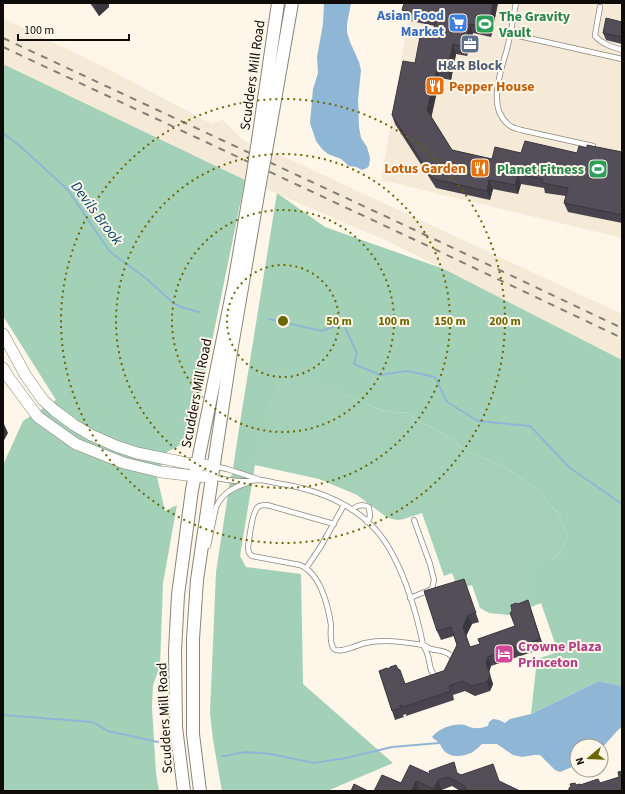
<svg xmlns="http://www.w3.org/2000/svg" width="625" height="794" font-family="'Source Sans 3',sans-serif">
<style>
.built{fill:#f5ead7}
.green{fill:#a6d1b9}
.forest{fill:#a2d1b7}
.water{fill:#90b6d5}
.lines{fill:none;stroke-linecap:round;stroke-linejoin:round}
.stream{stroke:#90b6d5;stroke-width:2}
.service-casing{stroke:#8b857a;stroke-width:6}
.tertiary-casing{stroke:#8b857a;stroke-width:12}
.secondary-casing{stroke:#8b857a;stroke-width:14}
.service{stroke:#fff;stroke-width:4.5}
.tertiary{stroke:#fff;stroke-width:11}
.secondary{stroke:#fff;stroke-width:12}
.rail{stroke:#837e76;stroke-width:2;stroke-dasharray:7 7;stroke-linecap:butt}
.secondary-bridge-casing{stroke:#8b857a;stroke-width:14;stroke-linecap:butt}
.secondary-bridge{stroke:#fff;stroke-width:12}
.wall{fill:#48434c}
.shaded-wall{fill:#3b373e}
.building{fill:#544e58;stroke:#3b373e}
.ring{fill:none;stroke:#6a6600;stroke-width:2;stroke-dasharray:2 4}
.labels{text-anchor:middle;stroke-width:4;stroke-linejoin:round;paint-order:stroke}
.shop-label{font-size:14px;font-weight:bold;fill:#366cbe;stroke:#fdf6e9;text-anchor:end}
.leisure-label{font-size:14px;font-weight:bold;fill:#27864d;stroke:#fdf6e9;text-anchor:start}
.service-label{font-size:14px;font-weight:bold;fill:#4e5e75;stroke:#fdf6e9}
.street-label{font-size:14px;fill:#0e0b08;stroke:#fdf6e9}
.food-label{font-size:14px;font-weight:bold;fill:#c56008;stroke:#fdf6e9;text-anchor:start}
.hotel-label{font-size:14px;font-weight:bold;fill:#b23c85;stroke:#fdf6e9;text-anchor:start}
.water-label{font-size:15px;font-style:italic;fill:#00456d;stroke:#fdf6e9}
.centre{fill:#6a6600;stroke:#fdf6e9;stroke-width:2}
.ring-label{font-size:12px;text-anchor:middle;font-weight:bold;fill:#6a6600;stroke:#fdf6e9;stroke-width:4;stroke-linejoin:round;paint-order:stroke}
</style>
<rect width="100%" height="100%" fill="#fdf6e9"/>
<path class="built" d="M 411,3 L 622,3 L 622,238 L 381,180 Z
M 3,18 L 106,68 L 212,124 L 222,119 L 243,140 L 272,155 L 276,153 L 622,314 L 622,360 L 444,269 L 387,241 L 245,180 L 3,64 Z"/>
<path class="green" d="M 279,366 L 352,397 L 381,410 L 397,413 L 410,412 L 414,419 L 429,426 L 454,440 L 464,450 L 507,468 L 540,492 L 547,502 L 559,514 L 568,536 L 562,551 L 531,582 L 531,607 L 508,615 L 489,613 L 480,608 L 472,585 L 458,589 L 452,573 L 444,576 L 422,513 L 404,519 L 398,520 L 392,519 L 385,516 L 357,495 L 319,479 L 255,465 Z"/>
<path class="forest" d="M 3,64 L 245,180 L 192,439 L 167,452 L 157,477 L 165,511 L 177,505 L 163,583 L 160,666 L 153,685 L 152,707 L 156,773 L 159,791 L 3,791 L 3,465 L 23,421 L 56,400 L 3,316 Z
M 277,193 L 325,227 L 444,269 L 622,360 L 622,686 L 599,681 L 531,714 L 537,659 L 558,652 L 541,603 L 531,607 L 531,582 L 536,563 L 553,560 L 562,551 L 568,536 L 559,514 L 547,502 L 540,492 L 507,468 L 464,450 L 454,440 L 429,426 L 414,419 L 410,412 L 397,413 L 381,410 L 352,397 L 280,367 L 255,465 L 240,556 L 246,567 L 301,574 L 303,684 L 393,763 L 327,791 L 222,791 L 213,740 L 210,713 L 216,572 L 231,475 L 232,475 L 238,435 Z"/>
<path class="water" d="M 324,3 L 351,3 L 347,24 L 347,32 L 350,42 L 359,62 L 361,70 L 358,100 L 359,127 L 361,138 L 367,147 L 370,158 L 369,166 L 367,168 L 362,170 L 356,167 L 349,166 L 341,159 L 328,154 L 322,149 L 316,141 L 310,123 L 313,89 L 318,73 L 317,57 L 323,24 Z
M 599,681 L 622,686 L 622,727 L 618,730 L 601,749 L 601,746 L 577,746 L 577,765 L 560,772 L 555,770 L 540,755 L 534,755 L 522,757 L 513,755 L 497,744 L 482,744 C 474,752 470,755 459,756 C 455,756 451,756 447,753 C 443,751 442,747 439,743 C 437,741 434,739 432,737 C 439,728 454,723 465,725 C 468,726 471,728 475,728 C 479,729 484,727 488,726 L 489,722 L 493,719 L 499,720 L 505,723 L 510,719 L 531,714 Z"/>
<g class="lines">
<path class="stream" d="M 3,133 L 20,146 L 68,190 L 110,252 L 147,279 L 173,303 L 184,308 L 199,312
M 269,319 L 322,331 L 343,323 L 357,353 L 354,364 L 380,375 L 407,371 L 435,377 L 447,402 L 478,421 L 530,426 L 570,468 L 622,504
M 3,715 L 93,722 L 108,731 L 158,742
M 222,756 L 225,756 L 245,752 L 271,754 L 314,763 L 346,758 L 392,747 L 439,743"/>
<defs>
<path id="service" d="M 516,3 C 513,18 511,34 507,49 C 501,71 485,111 512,127 C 514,128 518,129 521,130 L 593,146
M 600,7 L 596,29 L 595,36 C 602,44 612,47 622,50
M 510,34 L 622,59
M 214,466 L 227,469 L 258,479
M 212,477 C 221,479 230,481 239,481 C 247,482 254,480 261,480 C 268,481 275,483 282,484 C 317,490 351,502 376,530 C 400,557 416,609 423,645 C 404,642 384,639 365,643 C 358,645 339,654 334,649 C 329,643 331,631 331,625 C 328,605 320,573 300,565 L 252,556 L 249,553 L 248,548 C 249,539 252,512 258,507 C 260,505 264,505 267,505 L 334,524
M 352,510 C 357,505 363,504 369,507 L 370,517 L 367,522
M 208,546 L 216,507 C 223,493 232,488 247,483
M 307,567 L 321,546 L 344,505
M 410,598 L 432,589 L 434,580 L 430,564 L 414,520
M 423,645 C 426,646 428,648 431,649 C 438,651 446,650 451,656 C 460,666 447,682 436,676 C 429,672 430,662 428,656 C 427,652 425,648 423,645 Z"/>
<path id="tertiary" d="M 3,334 L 26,376 L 43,400 L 54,410 L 74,425 L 91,435 L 116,446 L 137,453 L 186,463 L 214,466
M 3,368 L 9,378 L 38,417 L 76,444 L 124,463 L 161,472 L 195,476 L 212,477"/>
<path id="secondary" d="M 257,147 L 278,3
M 266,151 L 292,3
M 184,791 L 176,727 L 175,651 L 178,595 L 192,490 L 234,284 L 253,173
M 200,791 L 193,734 L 193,639 L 197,580 L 212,477 L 231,352 L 261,177"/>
</defs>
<use href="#service" class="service-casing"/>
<use href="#tertiary" class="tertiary-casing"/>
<use href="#secondary" class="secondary-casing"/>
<use href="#service" class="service"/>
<use href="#tertiary" class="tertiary"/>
<use href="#secondary" class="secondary"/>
<path class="rail" d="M 3,38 L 417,231 L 622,328
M 3,47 L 413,239 L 622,338"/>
<defs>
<path id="secondary-bridge" d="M 253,173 L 257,147
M 261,177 L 266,151"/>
</defs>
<use href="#secondary-bridge" class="secondary-bridge-casing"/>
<use href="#secondary-bridge" class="secondary-bridge"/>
</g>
<path class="wall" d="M 90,3 L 109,3 L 109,7 L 99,16 Z
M 498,3 L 491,37 L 473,33 L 467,56 L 456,54 L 451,80 L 440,78 L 431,117 L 452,150 L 492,159 L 521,153 L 577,153 L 587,148 L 622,152 L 622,223 L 568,212 L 564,203 L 566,196 L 545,193 L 544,188 L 521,184 L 518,194 L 493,189 L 490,200 L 436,188 L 395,124 L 392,115 L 415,63 L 431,38 L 435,26 L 406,20 L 402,10 Z
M 622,22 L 622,44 L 606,40 L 603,33 Z
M 464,579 L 479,622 L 472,624 L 466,636 L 470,647 L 480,644 L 515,626 L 518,604 L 528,600 L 544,648 L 491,666 L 489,672 L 493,684 L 490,691 L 475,696 L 465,691 L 453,695 L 454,700 L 406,716 L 406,714 L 403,715 L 404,717 L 395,720 L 379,671 L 405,684 L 444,671 L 457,645 L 454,636 L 441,640 L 437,631 Z
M 458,773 L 461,775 L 499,781 L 520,791 L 460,791 L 452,786 L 442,790 L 441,791 L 421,791 L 419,790 L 419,791 L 374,791 L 430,774 Z"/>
<path class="shaded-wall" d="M 99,3 L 109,3 L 109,7 L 99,16 L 95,6 Z
M 493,3 L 498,3 L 491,37 L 488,28 Z
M 470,24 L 473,33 L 467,56 L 464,47 Z
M 453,44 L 456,54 L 451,80 L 447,71 Z
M 437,69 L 440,78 L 431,119 L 427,110 Z
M 518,174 L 521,184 L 518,194 L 515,185 Z
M 489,180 L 493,189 L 490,200 L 487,191 Z
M 4,424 L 8,433 L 3,442 L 3,427 Z
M 468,615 L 472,624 L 466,636 L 473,657 L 463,627 Z
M 488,657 L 491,666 L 489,672 L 486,663 Z
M 490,675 L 493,684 L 490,691 L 487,682 Z
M 438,780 L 442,790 L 441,791 L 435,791 L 434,789 Z
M 416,781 L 419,790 L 419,791 L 412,791 L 412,790 Z"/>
<path class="building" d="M 93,3 L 99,3 L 95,6 Z
M 404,3 L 493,3 L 488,28 L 470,24 L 464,47 L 453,44 L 447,71 L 437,69 L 427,110 L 452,150 L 492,159 L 495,147 L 521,153 L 525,141 L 577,153 L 579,146 L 587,148 L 587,145 L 622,152 L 622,215 L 564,203 L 568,188 L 542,183 L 543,179 L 518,174 L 515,185 L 489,180 L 487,191 L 433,179 L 392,115 L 403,61 L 415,63 L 420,37 L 431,38 L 437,17 L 402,10 Z
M 606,18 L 622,22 L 622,37 L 603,33 Z
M 464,579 L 476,613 L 468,615 L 463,627 L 470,647 L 480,644 L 478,639 L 515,626 L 510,613 L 512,611 L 511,605 L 516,603 L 518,604 L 528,600 L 540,639 L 488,657 L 486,663 L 490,675 L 487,682 L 472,686 L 462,681 L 449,686 L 451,691 L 403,707 L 402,705 L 400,706 L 401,708 L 392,711 L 379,671 L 387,668 L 389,669 L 390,667 L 396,665 L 398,669 L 400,670 L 405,684 L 443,671 L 444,671 L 457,645 L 451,627 L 437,631 L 424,591 Z
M 454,762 L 457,773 L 461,775 L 493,764 L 499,781 L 520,791 L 467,791 L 465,786 L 448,777 L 438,780 L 434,789 L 416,781 L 412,790 L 409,791 L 389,791 L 388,790 L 387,791 L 374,791 L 382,775 L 401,783 L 410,765 L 430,774 L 429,771 Z
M 622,771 L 622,791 L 566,791 L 569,790 L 569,788 L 571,787 L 570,784 L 575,783 L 576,785 L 580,784 L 580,785 L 598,779 L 600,783 L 619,777 L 618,772 Z
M 354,784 L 368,791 L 351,791 Z"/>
<g class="ring">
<circle cx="283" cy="321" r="56"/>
<circle cx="283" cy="321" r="111"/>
<circle cx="283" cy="321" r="167"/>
<circle cx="283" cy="321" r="222"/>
</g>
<defs>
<symbol id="supermarket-square" viewBox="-11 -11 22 22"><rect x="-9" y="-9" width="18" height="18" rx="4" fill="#3f7fe0" stroke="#fdf6e9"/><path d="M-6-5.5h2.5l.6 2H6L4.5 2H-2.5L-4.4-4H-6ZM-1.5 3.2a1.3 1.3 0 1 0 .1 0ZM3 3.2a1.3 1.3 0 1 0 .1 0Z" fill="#fff"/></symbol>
<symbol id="stadium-square" viewBox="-11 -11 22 22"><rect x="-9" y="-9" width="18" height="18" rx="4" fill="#2e9e5b" stroke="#fdf6e9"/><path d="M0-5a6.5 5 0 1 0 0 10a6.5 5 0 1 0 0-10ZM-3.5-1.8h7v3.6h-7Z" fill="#fff"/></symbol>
<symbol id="office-square" viewBox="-11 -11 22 22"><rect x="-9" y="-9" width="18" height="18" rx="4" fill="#5c6f8a" stroke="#fdf6e9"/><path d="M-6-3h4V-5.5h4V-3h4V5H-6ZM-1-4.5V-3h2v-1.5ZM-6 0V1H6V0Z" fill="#fff"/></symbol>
<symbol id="restaurant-square" viewBox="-11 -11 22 22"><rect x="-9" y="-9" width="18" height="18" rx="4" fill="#e8710a" stroke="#fdf6e9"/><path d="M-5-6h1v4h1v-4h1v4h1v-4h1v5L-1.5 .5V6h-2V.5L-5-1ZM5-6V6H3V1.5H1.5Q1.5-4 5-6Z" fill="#fff"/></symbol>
<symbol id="hotel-square" viewBox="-11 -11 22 22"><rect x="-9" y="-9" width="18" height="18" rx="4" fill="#d1479c" stroke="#fdf6e9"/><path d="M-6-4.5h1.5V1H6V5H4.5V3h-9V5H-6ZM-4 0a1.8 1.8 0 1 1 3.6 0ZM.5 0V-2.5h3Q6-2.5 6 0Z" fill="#fff"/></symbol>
</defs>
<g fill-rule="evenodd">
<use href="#supermarket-square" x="447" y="12" width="22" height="22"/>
<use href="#stadium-square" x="474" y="13" width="22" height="22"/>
<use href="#office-square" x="459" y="33" width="22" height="22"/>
<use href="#restaurant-square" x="424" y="75" width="22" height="22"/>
<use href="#restaurant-square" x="469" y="157" width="22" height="22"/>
<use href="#stadium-square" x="587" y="158" width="22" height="22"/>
<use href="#hotel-square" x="493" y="643" width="22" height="22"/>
</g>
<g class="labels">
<g class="shop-label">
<text x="444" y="20">Asian Food<tspan x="444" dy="16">Market</tspan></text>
</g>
<g class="leisure-label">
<text x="499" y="21">The Gravity<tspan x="499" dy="16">Vault</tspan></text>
<text x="584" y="174" text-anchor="end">Planet Fitness</text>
</g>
<g class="service-label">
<text x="470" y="70">H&amp;R Block</text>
</g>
<g class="street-label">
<text transform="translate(252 75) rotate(-82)" y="5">Scudders Mill Road</text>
<text transform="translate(196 393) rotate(-79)" y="5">Scudders Mill Road</text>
<text transform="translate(164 718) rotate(-93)" y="5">Scudders Mill Road</text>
</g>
<g class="food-label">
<text x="449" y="91">Pepper House</text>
<text x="466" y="173" text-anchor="end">Lotus Garden</text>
</g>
<g class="hotel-label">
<text x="518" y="651">Crowne Plaza<tspan x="518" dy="16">Princeton</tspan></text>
</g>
<g class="water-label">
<text transform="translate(97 213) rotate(53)" y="5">Devils Brook</text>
</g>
</g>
<circle cx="283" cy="321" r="6" class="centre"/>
<g class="ring-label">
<text x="339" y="325">50 m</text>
<text x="394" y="325">100 m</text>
<text x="450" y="325">150 m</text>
<text x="505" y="325">200 m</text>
</g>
<rect width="625" height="794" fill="none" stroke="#0e0b08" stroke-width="8"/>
<g transform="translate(589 758) rotate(251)"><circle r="19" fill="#fdf6e9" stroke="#9d988f"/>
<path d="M0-3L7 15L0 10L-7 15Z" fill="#6a6600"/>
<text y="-6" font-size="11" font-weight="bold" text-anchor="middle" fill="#0e0b08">N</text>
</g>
<path d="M18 34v6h111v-6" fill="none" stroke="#0e0b08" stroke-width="2"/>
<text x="24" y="34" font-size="12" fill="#0e0b08" stroke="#fdf6e9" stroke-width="3" paint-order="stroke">100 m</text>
</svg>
